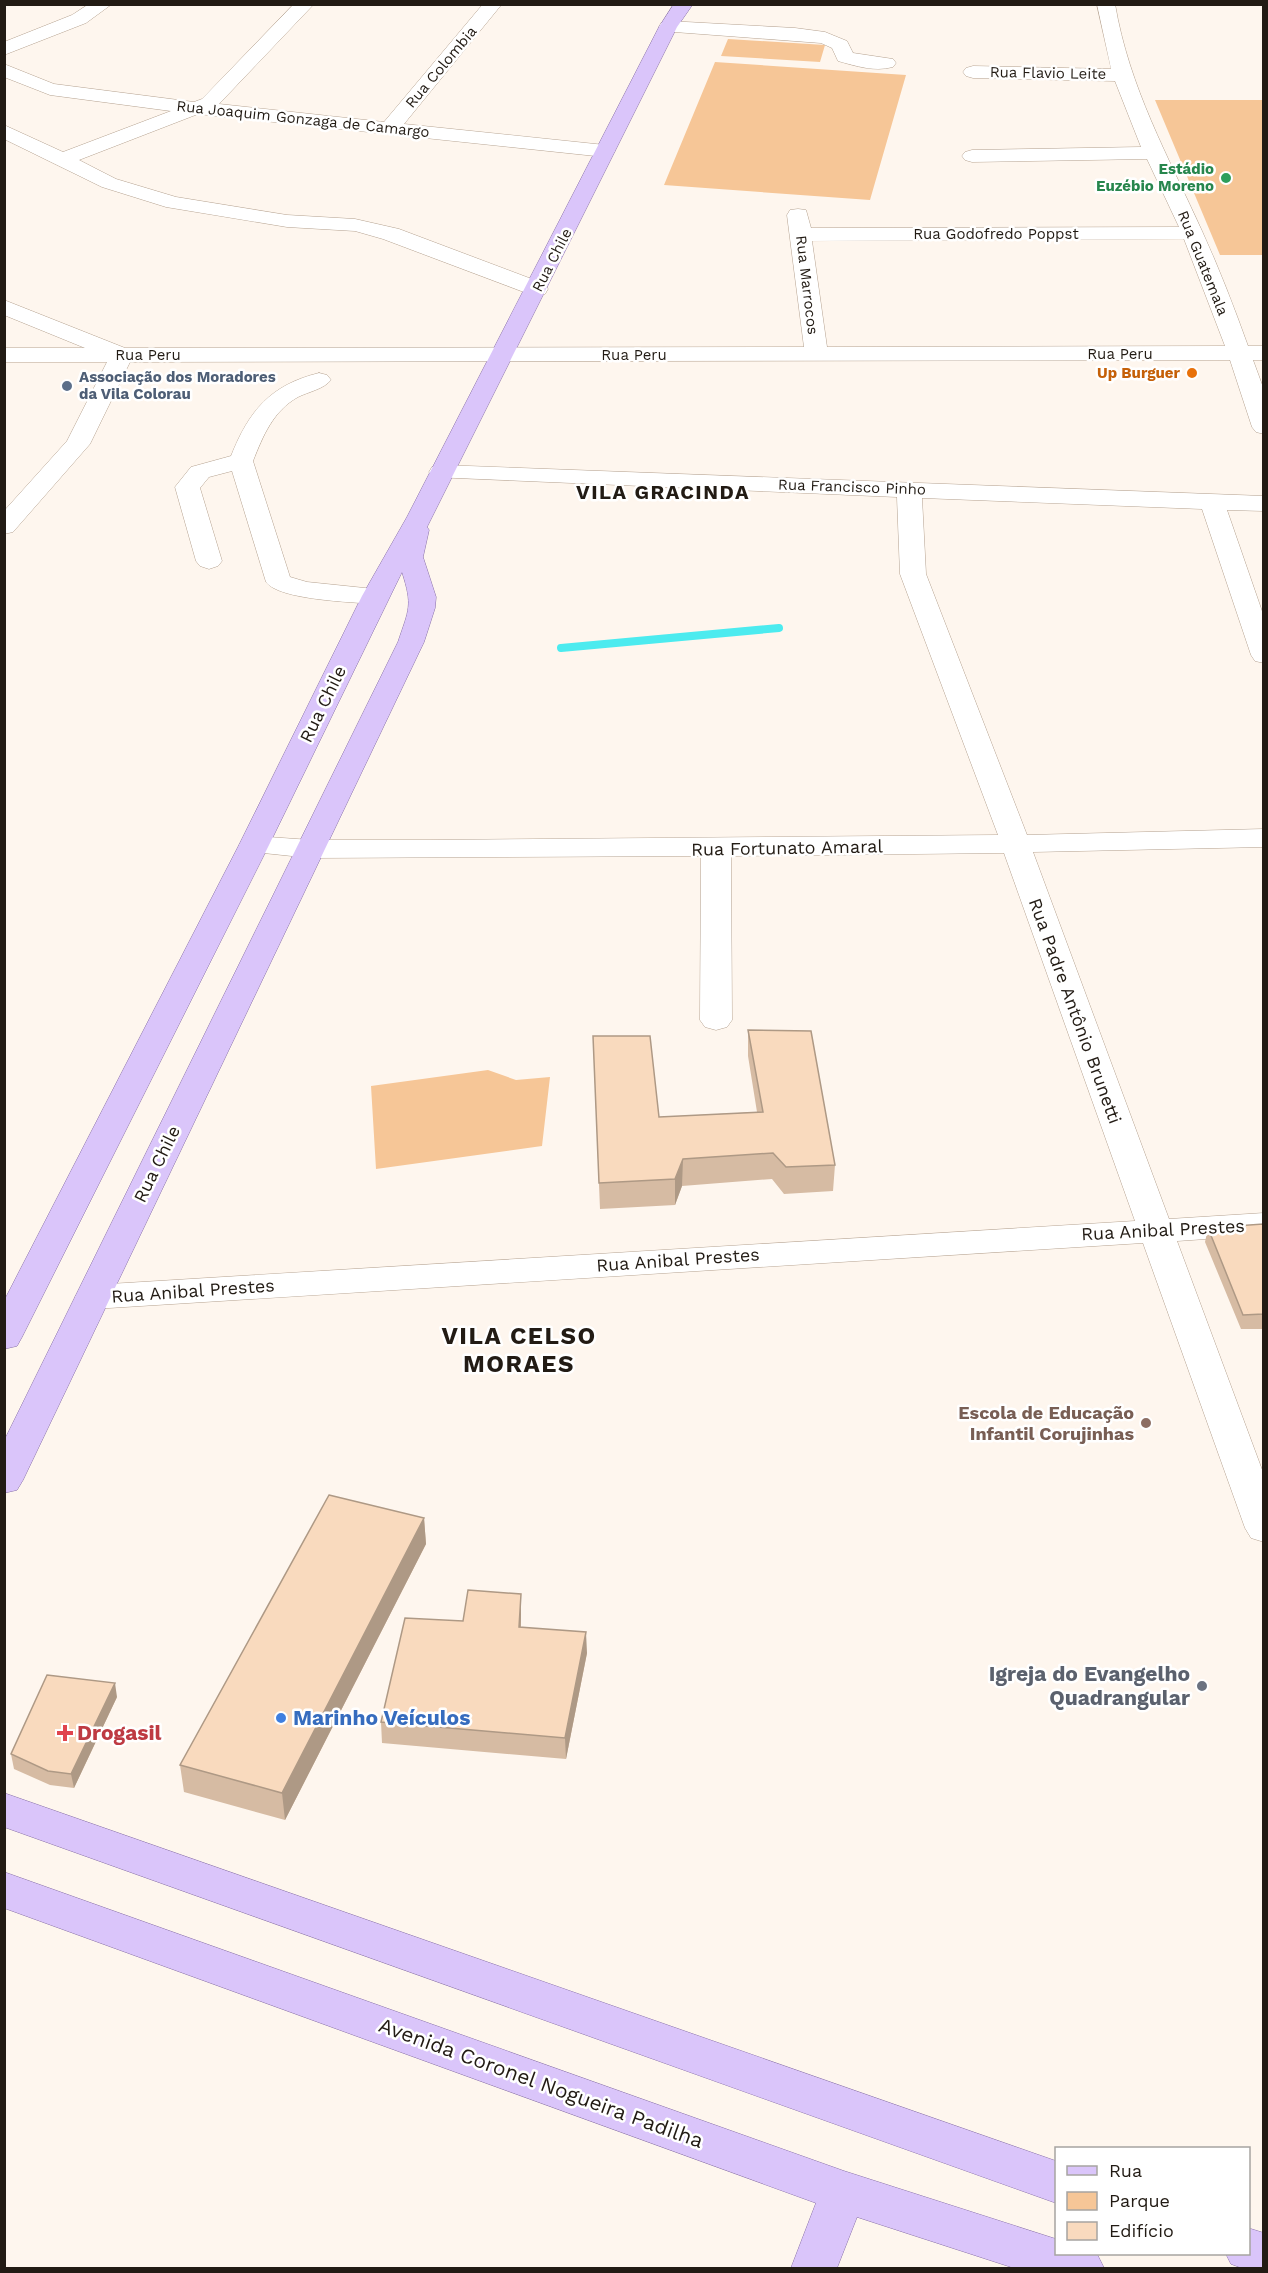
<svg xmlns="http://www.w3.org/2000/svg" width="1268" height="2273" font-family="'Work Sans',sans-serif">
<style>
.green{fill:#f6c697}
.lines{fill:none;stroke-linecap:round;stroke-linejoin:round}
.stream{stroke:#4cebef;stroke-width:8}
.minor-casing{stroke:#b5a290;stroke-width:1}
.major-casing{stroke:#8971a8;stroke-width:1}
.minor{fill:#fff;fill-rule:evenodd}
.major{fill:#dac5fa;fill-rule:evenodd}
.wall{fill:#d6bba3}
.shaded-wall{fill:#ae9985}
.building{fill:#f9dabe;stroke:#ae9985;stroke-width:1.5}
.leisure-dot{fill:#2e9e5b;stroke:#fff;stroke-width:2}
.food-dot{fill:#e8710a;stroke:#fff;stroke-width:2}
.service-dot{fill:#5c6f8a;stroke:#fff;stroke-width:2}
.education-dot{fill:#8d6e63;stroke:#fff;stroke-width:2}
.worship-dot{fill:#6b7280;stroke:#fff;stroke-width:2}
.shop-dot{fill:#3f7fe0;stroke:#fff;stroke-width:2}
.health-dot{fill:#e0444e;stroke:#fff;stroke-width:2}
.labels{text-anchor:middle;stroke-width:5;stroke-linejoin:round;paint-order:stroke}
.far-street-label{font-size:15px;fill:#221b14;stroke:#fff}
.far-leisure-label{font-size:15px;font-weight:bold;fill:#27864d;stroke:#fff;text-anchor:end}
.far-food-label{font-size:15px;font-weight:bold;fill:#c56008;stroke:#fff;text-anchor:end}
.far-service-label{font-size:15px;font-weight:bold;fill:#4e5e75;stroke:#fff;text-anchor:start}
.street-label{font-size:18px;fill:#221b14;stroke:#fff}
.education-label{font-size:18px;font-weight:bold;fill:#785e54;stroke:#fff;text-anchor:end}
.far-district-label{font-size:20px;font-weight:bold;letter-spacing:1.5px;fill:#221b14;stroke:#fff}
.near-worship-label{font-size:21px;font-weight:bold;fill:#5b616d;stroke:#fff;text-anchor:end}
.near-shop-label{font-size:21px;font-weight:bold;fill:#366cbe;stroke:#fff;text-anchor:start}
.near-health-label{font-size:21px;font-weight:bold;fill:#be3a42;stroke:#fff;text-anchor:start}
.near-street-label{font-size:21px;fill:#221b14;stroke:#fff}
.district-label{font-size:24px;font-weight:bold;letter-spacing:1.5px;fill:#221b14;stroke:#fff}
</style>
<rect width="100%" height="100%" fill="#fef6ee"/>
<path class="green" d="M 728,39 L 825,45 L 820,62 L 721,56 Z
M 715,62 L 906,75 L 870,200 L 664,185 Z
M 1155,100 L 1263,100 L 1263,255 L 1220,255 Z
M 488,1070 L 516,1080 L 550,1077 L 542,1146 L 376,1169 L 371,1086 Z"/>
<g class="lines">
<path class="stream" d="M 561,648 L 779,628"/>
<defs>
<path id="minor" d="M 89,4 L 112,4 L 86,23 L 4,55 L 4,42 L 72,15 Z
M 294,4 L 314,4 L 219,104 L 384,122 L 483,4 L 502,4 L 404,124 L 605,145 L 612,147 L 615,151 L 612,155 L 605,157 L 198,114 L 79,160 L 116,179 L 176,197 L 287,215 L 355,219 L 399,229 L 545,284 L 548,289 L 545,294 L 537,296 L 529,294 L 383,239 L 355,231 L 287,227 L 166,207 L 102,187 L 4,139 L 4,125 L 63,152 L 171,111 L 50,95 L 4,77 L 4,64 L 54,84 L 194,102 L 202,99 Z
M 1097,4 L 1115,4 C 1129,87 1168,156 1202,231 C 1219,268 1234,307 1248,346 L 1264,346 L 1264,360 L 1253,360 L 1264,390 L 1264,434 L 1256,432 L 1252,427 L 1230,360 L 130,362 L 90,444 L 13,532 L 4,534 L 4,511 L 67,441 L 107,362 L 4,362 L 4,348 L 85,348 L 4,315 L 4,300 L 125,348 L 804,347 L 787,215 L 790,210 L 798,209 L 806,210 L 811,228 L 1179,227 L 1147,159 L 972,162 L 965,160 L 962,156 L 965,152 L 972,150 L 1141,147 L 1115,81 L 973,78 L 966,76 L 963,72 L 966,68 L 973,66 L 1111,69 ZM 1184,239 L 1225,346 L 827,347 L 812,241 Z
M 668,21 L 795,28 L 825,32 L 847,41 L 853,53 L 893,59 L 896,63 L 893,67 C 874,72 856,66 838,61 L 832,48 L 821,43 L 661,31 L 659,27 L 661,23 Z
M 319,373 L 327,375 L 331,380 C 324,389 308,392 298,397 C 273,411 263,436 253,461 L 290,577 L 307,582 L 384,590 L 388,596 L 384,602 L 375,604 C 352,602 279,600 266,582 L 232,471 L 209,477 L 200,488 L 222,561 L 218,566 L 209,569 L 200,566 L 196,561 L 175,487 L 191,467 L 231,456 C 249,411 270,385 319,373 Z
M 441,465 L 1264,496 L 1264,511 L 1227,510 L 1264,617 L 1264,663 L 1255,661 L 1251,655 L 1202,509 L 922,498 L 926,574 L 1027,835 L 1264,829 L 1264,847 L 1033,852 L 1169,1219 L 1264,1213 L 1264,1235 L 1177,1241 L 1264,1475 L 1264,1542 L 1251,1538 L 1245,1528 L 1143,1243 L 93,1309 L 81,1305 L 75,1297 L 81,1289 L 93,1285 L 1135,1221 L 1004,853 L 731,856 L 732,1020 L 727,1027 L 716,1030 L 705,1027 L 700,1020 L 701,856 L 311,858 L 244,851 L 239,845 L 244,839 L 254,836 L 311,840 L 430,840 L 998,835 L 900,574 L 897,497 L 432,477 L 429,472 L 432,467 Z"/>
<path id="major" d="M 674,4 L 693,4 L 677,27 L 427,527 L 429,530 L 423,557 L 436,597 L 435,608 L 424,642 L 23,1480 L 17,1490 L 4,1493 L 4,1441 L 398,642 C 409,609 413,606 402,572 L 269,845 L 22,1337 L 17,1346 L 4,1349 L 4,1301 L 239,845 L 362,596 L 407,517 L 659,27 Z
M 4,1793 L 1056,2161 L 1056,2203 L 4,1827 Z
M 4,1872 L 844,2171 L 1056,2239 L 1056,2254 L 1097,2254 L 1104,2268 L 1014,2268 L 857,2217 L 837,2268 L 791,2268 L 816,2203 L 4,1908 Z
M 1248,2228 L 1264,2233 L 1264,2268 L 1242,2268 L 1231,2264 L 1226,2254 L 1248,2254 Z"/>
</defs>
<use href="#minor" class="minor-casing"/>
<use href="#major" class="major-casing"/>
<use href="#minor" class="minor"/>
<use href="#major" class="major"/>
</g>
<path class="wall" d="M 748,1030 L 835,1165 L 833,1191 L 784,1194 L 772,1179 L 682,1186 L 675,1205 L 600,1209 L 593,1036 L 659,1117 L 757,1112 L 748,1056 Z
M 1263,1224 L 1263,1329 L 1241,1329 L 1205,1242 L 1208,1228 Z
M 424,1518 L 426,1544 L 285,1820 L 184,1792 L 180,1765 Z
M 521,1615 L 521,1627 L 587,1653 L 566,1759 L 382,1743 L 381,1722 Z
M 117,1697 L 74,1788 L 50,1785 L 14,1769 L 11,1754 Z"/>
<path class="shaded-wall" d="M 683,1159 L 682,1186 L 675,1205 L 675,1179 Z
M 424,1518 L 426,1544 L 285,1820 L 282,1793 Z
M 521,1594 L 521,1615 L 520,1648 L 519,1627 Z
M 586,1632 L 587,1653 L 566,1759 L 565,1738 Z
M 115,1683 L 117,1697 L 74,1788 L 71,1774 Z"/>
<path class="building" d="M 748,1030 L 811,1031 L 835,1165 L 786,1167 L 773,1153 L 683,1159 L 675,1179 L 599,1183 L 593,1036 L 650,1036 L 659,1117 L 763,1112 Z
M 1263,1224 L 1263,1314 L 1243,1315 L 1208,1228 Z
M 329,1495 L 424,1518 L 282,1793 L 180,1765 Z
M 468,1590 L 521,1594 L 519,1627 L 586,1632 L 565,1738 L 381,1722 L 405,1618 L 463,1621 Z
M 47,1675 L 115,1683 L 71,1774 L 48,1771 L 11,1754 Z"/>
<circle class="leisure-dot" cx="1226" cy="178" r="6"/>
<circle class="food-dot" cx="1192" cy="373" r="6"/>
<circle class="service-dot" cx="67" cy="386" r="6"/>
<circle class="education-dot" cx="1146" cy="1423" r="6"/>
<circle class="worship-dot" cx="1202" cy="1686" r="6"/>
<circle class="shop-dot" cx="281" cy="1718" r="6"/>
<path class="health-dot" d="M62 1724h6v6h6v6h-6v6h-6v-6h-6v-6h6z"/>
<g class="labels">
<g class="far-street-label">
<text transform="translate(441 67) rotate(-50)" y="5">Rua Colombia</text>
<text transform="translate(1048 73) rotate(1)" y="5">Rua Flavio Leite</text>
<text transform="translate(303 119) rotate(6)" y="5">Rua Joaquim Gonzaga de Camargo</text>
<text x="996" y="239">Rua Godofredo Poppst</text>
<text transform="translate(552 260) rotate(-63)" y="5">Rua Chile</text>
<text transform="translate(1203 263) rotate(68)" y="5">Rua Guatemala</text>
<text transform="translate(807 285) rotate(83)" y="5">Rua Marrocos</text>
<text x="1120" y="359">Rua Peru</text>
<text x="148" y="360">Rua Peru</text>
<text x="634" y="360">Rua Peru</text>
<text transform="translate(852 487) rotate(2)" y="5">Rua Francisco Pinho</text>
</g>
<g class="far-leisure-label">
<text x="1214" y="174">Estádio<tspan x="1214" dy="17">Euzébio Moreno</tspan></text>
</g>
<g class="far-food-label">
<text x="1180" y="378">Up Burguer</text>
</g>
<g class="far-service-label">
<text x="79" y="382">Associação dos Moradores<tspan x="79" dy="17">da Vila Colorau</tspan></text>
</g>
<g class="street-label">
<text transform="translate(323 704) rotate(-64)" y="6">Rua Chile</text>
<text transform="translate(787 848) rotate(-1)" y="6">Rua Fortunato Amaral</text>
<text transform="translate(1075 1011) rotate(70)" y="6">Rua Padre Antônio Brunetti</text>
<text transform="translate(157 1164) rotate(-64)" y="6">Rua Chile</text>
<text transform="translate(1163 1230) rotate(-3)" y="6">Rua Anibal Prestes</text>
<text transform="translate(678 1260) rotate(-4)" y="6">Rua Anibal Prestes</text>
<text transform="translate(193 1291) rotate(-4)" y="6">Rua Anibal Prestes</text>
</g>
<g class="education-label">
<text x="1134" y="1419">Escola de Educação<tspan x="1134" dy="21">Infantil Corujinhas</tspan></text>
</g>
<g class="far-district-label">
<text x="663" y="499">VILA GRACINDA</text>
</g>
<g class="near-worship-label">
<text x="1190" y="1681">Igreja do Evangelho<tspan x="1190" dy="24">Quadrangular</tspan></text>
</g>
<g class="near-shop-label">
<text x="293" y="1725">Marinho Veículos</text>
</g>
<g class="near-health-label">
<text x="77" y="1740">Drogasil</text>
</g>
<g class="near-street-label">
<text transform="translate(541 2083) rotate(20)" y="7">Avenida Coronel Nogueira Padilha</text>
</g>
<g class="district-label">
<text x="519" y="1344">VILA CELSO<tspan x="519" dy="28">MORAES</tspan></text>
</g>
</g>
<rect width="1268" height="2273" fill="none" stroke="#221b14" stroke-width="12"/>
<rect x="1055" y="2147" width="195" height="108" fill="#ffffff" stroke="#a7a4a1" stroke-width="1.5"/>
<rect x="1067" y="2166" width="30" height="9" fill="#dac5fa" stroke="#a7a4a1" stroke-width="1.5"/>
<text x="1109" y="2177" font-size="18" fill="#221b14">Rua</text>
<rect x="1067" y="2192" width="30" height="18" fill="#f6c697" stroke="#a7a4a1" stroke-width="1.5"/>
<text x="1109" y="2207" font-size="18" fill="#221b14">Parque</text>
<rect x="1067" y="2222" width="30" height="18" fill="#f9dabe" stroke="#a7a4a1" stroke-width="1.5"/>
<text x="1109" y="2237" font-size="18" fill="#221b14">Edifício</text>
</svg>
